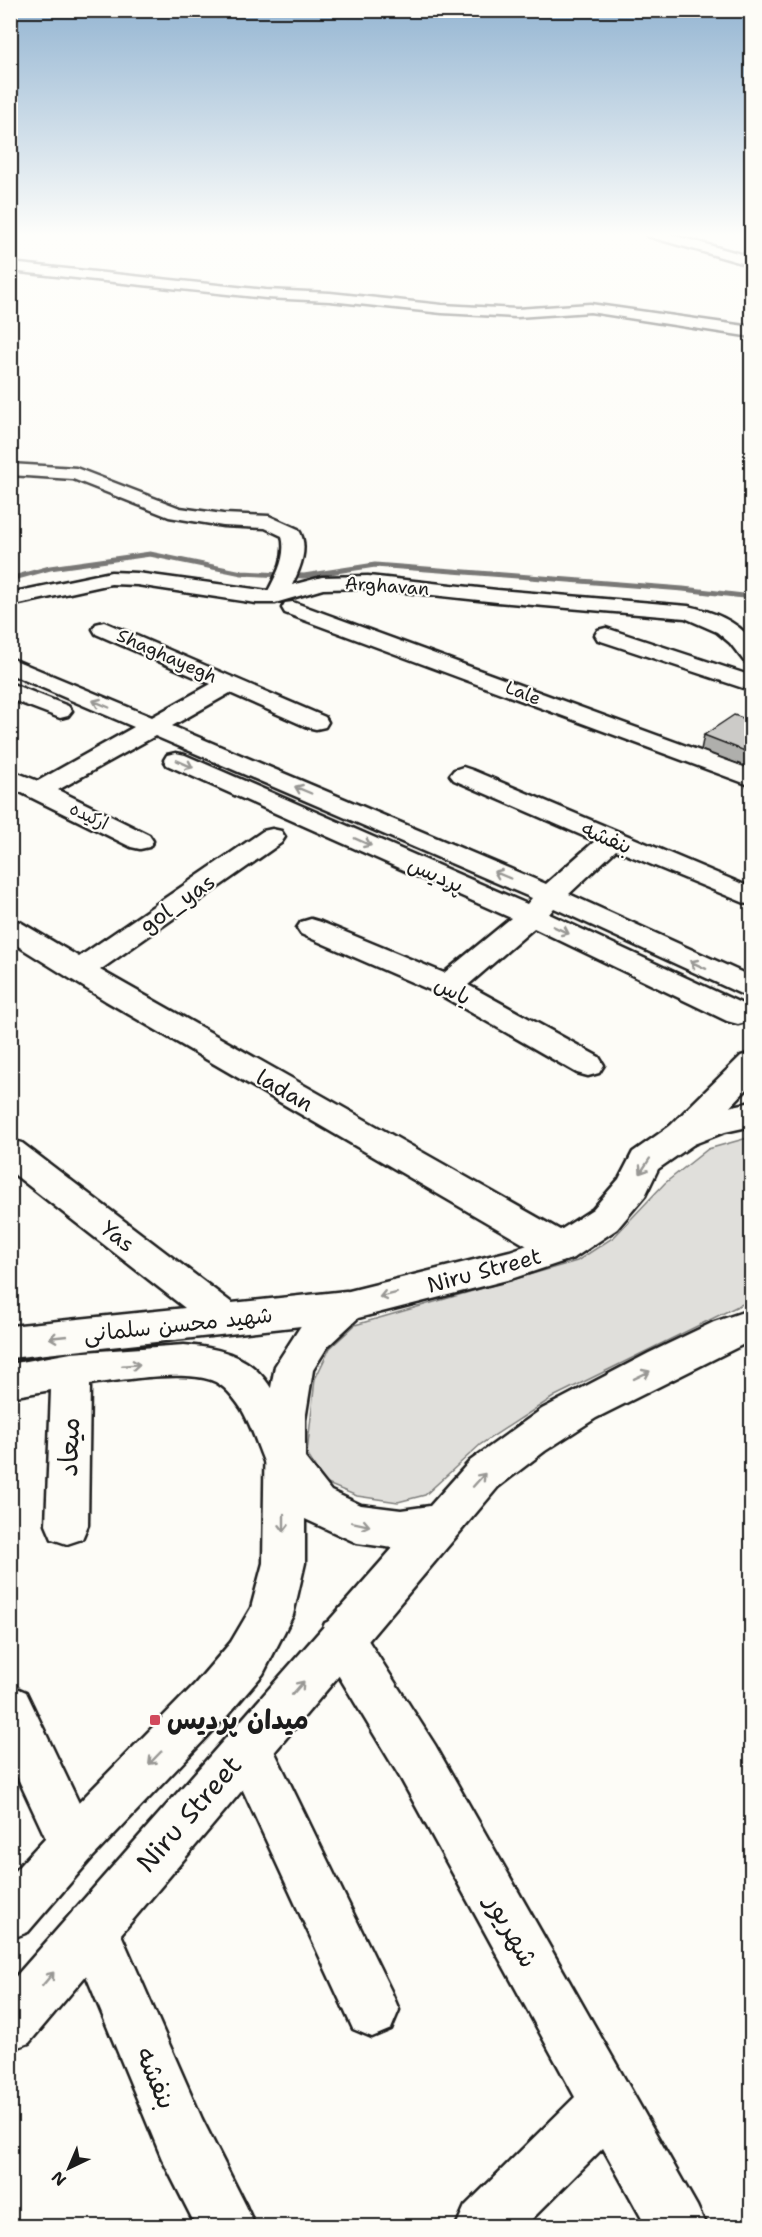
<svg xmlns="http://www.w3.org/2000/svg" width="762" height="2237" font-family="'Shantell Sans','Playpen Sans Arabic',sans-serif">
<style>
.green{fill:#e0dfdb;stroke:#7e7e7c;stroke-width:1.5}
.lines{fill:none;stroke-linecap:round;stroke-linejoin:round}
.stream{stroke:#797876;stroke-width:5}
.minor-casing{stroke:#1c1c1c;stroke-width:5}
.major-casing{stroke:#1c1c1c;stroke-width:5}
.minor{fill:#fdfcf7;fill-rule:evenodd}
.major{fill:#fdfcf7;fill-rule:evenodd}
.wall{fill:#afafac;stroke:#1c1c1c;stroke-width:1.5}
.shaded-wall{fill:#8f8e8c;stroke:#1c1c1c;stroke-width:1.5}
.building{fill:#cccbc8;stroke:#1c1c1c;stroke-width:1.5}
.oneway{stroke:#989794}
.poi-dot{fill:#d1495b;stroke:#fdfcf7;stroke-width:2}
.labels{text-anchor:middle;stroke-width:4.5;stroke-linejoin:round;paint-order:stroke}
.far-street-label{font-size:18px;fill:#1c1c1c;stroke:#fdfcf7}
.street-label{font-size:22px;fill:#1c1c1c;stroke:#fdfcf7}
.near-street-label{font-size:27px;fill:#1c1c1c;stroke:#fdfcf7}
.near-poi-label{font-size:27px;font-weight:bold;fill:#1c1c1c;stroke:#fdfcf7;text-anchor:start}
</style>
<rect width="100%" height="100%" fill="#fdfcf7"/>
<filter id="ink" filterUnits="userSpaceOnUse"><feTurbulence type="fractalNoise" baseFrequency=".0167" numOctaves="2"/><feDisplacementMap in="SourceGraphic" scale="12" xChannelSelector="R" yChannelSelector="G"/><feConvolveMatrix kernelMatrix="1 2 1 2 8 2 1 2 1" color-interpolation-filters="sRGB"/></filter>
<g filter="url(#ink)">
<path class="green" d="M 751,1137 L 751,1302 L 740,1305 L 555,1396 L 481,1444 L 425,1495 L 398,1502 L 357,1496 L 325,1483 L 307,1454 L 315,1379 L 330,1348 L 355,1325 L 577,1261 L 614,1237 L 665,1183 L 708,1149 Z"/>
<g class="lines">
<path class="stream" d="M 10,579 L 50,568 L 150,554 L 242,573 L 304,576 L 375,565 L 683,589 L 752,597"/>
<defs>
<path id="minor" d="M 645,233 L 665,233 L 752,257 L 752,263 L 742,263 L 647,236 Z
M 10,263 L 266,290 L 330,293 L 442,305 L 517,309 L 590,304 L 752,327 L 752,337 L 590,312 L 517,317 L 442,313 L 330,301 L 266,298 L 10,271 Z
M 10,464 L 76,468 L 180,508 L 223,514 L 269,516 L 298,529 C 310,546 300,569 292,585 L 322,577 L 368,576 L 497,590 L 688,606 C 713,612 735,620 752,640 L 752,663 L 744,661 L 730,643 L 717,632 L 685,618 L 497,602 L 368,588 L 323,589 L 275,603 L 256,603 L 137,585 L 111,584 L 10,606 L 10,593 L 111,572 L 137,573 L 268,591 C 277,574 287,556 282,536 L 265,528 L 223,526 L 169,517 L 73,479 L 10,475 Z
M 293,602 L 752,770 L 752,786 L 285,613 L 282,608 L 285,603 Z
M 104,622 L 325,717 L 328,722 L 325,727 L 316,729 L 307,727 L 230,693 L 172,726 L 546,884 L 595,841 L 454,780 L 450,775 L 454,770 L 463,767 L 472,770 L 752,888 L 752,906 L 616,850 L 569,894 L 752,977 L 752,999 L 554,908 L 549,914 L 749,1007 L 752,1017 L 749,1021 L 738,1024 L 727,1021 L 534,928 L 468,985 L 599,1057 L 604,1065 L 599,1073 L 588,1076 L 577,1073 L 437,993 L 301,934 L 297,928 L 301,922 L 311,919 L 321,922 L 444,973 L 511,918 L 167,765 L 164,760 L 167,755 L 176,753 L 185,755 L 527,904 L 532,898 L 155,736 L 58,790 L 149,835 L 153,841 L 149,847 L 140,849 L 131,847 L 10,787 L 10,770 L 38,781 L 134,727 L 10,674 L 10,658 L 152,717 L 211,684 L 96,634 L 93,629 L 96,624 Z
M 606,628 L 752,676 L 752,691 L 598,640 L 595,635 L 598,630 Z
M 10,683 L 68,706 L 72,711 L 68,716 L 60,718 L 10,699 Z
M 272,829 L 281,831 L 285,837 L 281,843 L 100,970 L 574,1238 L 579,1248 L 574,1258 L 561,1262 L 548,1258 L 106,1001 L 10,941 L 10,919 L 20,922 L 79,957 L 263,831 Z
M 752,1053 L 752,1084 L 694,1144 L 682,1147 L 670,1144 L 665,1135 L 670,1126 L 741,1056 Z
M 10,1140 L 22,1143 L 232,1303 L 346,1291 L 359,1295 L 365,1306 L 359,1317 L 346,1321 L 10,1358 L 10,1326 L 185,1308 L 10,1171 Z
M 184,1345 C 269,1351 274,1391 303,1460 L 297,1473 L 283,1478 L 269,1473 C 259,1452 253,1428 241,1408 C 234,1398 224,1384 211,1380 C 182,1370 122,1380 90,1384 L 88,1525 L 82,1539 L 67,1544 L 52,1539 L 46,1525 L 51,1390 L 10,1397 L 10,1364 L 71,1353 Z
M 341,1616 L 357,1623 L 435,1745 L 697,2206 L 706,2226 L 646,2226 L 603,2148 L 525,2226 L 456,2226 L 465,2206 L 575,2097 L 401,1779 L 325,1653 L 319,1638 L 325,1623 Z
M 10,1685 L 26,1692 L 98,1843 L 90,1860 L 73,1868 L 56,1860 L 10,1761 Z
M 247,1723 L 264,1730 L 391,1991 L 399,2010 L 391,2029 L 372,2037 L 353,2029 L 223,1747 L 230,1730 Z
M 92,1901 L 110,1909 L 202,2119 L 246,2206 L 255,2226 L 196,2226 L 162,2159 L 66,1927 L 74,1909 Z"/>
<path id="major" d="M 752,1102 L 752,1126 L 725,1132 L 694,1144 L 658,1169 L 645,1196 L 617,1229 L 574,1258 L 511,1279 L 358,1318 L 328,1346 L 313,1370 L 305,1420 L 305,1458 L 331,1491 L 361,1505 L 401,1510 L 430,1506 L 470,1461 L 542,1409 L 649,1353 L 714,1322 L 752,1309 L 752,1340 L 596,1418 L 545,1451 L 498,1487 L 29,2043 L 10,2050 L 10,1983 L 393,1548 L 357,1543 L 305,1519 L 305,1563 L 293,1615 L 263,1674 L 227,1716 L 90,1860 L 28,1932 L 10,1939 L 10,1876 L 56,1826 L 195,1684 L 231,1642 L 251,1608 L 263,1563 L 265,1420 L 275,1366 L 302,1324 L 333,1295 L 510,1251 L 548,1238 L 593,1209 L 619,1179 L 633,1152 L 670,1126 L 719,1109 Z"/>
</defs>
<use href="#minor" class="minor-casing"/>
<use href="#major" class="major-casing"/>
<use href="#minor" class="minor"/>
<use href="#major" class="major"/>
</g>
<path class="wall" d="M 752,721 L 752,764 L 747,767 L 701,750 L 704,735 Z"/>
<path class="shaded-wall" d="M 752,752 L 752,764 L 747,767 L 750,753 Z"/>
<path class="building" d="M 734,715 L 752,721 L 752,752 L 750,753 L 704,735 Z"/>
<defs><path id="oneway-shaft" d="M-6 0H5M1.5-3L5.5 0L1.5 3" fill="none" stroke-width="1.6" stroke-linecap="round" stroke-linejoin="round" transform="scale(1.5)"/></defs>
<g class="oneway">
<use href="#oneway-shaft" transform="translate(101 704) rotate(-157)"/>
<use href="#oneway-shaft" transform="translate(185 764) rotate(24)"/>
<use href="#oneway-shaft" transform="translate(303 790) rotate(-157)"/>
<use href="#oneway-shaft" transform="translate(363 842) rotate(24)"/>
<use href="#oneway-shaft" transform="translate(502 875) rotate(-157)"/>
<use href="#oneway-shaft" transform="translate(561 930) rotate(25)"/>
<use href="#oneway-shaft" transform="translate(698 965) rotate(-155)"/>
<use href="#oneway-shaft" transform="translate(645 1166) rotate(123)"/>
<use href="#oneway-shaft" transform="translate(388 1295) rotate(166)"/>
<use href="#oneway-shaft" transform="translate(58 1337) rotate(174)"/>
<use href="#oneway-shaft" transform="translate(131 1365) rotate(-5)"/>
<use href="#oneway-shaft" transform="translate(642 1375) rotate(-26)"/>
<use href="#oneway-shaft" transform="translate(479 1480) rotate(-48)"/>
<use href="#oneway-shaft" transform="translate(284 1523) rotate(90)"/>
<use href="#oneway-shaft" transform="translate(361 1524) rotate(12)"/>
<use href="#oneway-shaft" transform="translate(298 1688) rotate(-49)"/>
<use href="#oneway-shaft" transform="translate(155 1758) rotate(134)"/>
<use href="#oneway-shaft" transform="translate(48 1979) rotate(-50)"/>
</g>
</g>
<linearGradient id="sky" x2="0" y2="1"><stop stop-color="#94b5d2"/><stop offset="0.43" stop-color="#fefefb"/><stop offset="1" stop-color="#fefefb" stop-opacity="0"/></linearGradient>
<rect width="762" height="546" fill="url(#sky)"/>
<rect class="poi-dot" x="149" y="1714" width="12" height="12" rx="3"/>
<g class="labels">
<g class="far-street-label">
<text transform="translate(387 586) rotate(4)" y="6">Arghavan</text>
<text transform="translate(167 656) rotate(24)" y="6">Shaghayegh</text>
<text transform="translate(523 693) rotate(21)" y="6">Lale</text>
<text transform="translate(89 816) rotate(26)" y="6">ارکیده</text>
</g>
<g class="street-label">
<text transform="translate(607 837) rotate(23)" y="8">بنفشه</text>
<text transform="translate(436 874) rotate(24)" y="8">پردیس</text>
<text transform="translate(177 903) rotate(-35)" y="8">gol_yas</text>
<text transform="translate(453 990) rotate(27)" y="8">یاس</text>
<text transform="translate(285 1090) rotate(30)" y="8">ladan</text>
<text transform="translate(118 1236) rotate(38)" y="8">Yas</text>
<text transform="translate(484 1270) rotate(-15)" y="8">Niru Street</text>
<text transform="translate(178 1324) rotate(-6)" y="8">شهید محسن سلمانی</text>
</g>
<g class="near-street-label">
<text transform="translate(69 1447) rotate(-88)" y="9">میعاد</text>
<text transform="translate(189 1814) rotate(-49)" y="9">Niru Street</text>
<text transform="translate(512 1931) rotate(61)" y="9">شهریور</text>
<text transform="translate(156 2078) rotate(67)" y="9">بنفشه</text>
</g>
<g class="near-poi-label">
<text x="167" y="1729">میدان پردیس</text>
</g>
</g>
<rect width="762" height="2237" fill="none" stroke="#fdfcf7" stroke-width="36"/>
<rect x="18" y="18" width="726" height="2201" fill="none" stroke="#1c1c1c" stroke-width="2" filter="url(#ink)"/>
<g transform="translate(69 2168) rotate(224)" stroke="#fdfcf7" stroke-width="4.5" paint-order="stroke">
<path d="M0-4.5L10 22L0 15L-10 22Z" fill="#1c1c1c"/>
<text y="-9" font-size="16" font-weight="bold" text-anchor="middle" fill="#1c1c1c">N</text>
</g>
</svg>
